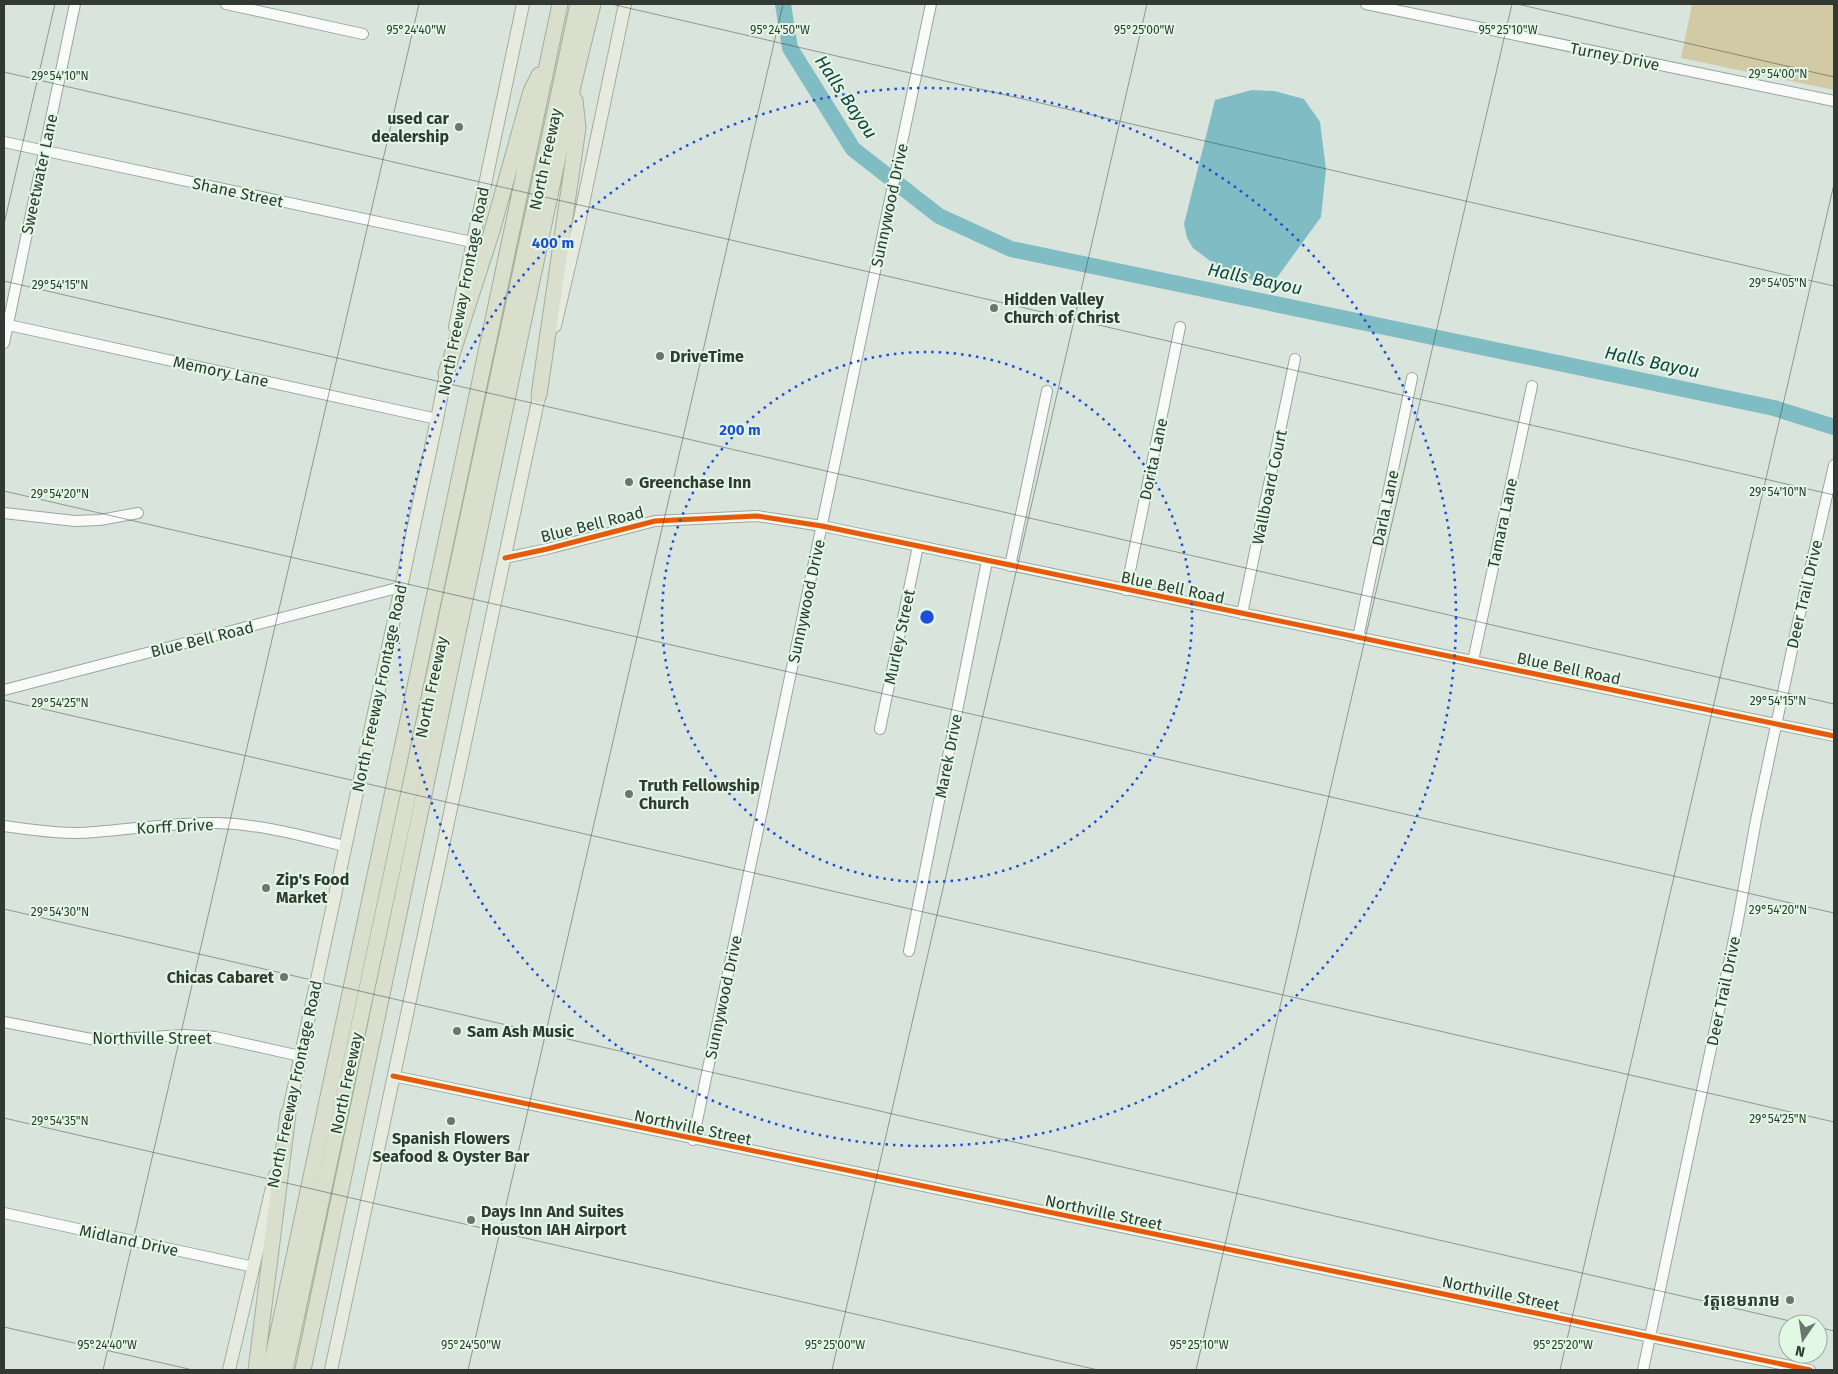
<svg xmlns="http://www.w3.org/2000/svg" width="1838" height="1374" font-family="'Fira Sans','Noto Sans Khmer',sans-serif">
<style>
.forest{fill:#d1caa4}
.water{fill:#7fbcc4}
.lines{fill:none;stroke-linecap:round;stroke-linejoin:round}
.river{stroke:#7fbcc4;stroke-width:16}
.minor-casing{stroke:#9ba59d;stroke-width:12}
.major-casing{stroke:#a5ae99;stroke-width:14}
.highway-casing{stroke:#a5ae99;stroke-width:17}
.minor{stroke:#f9fbfa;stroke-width:10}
.major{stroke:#e7eadf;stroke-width:12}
.highway{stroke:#d9decd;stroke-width:15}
.cycleway-casing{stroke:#e1f8e5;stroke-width:8}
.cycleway{stroke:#e8590c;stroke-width:5}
.ticks{fill:none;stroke:#313932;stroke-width:1;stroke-opacity:0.45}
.ring{fill:none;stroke:#1d4ed8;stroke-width:2.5;stroke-dasharray:2.5 5}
.poi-dot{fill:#6c756e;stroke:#e1f8e5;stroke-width:2}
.labels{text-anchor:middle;stroke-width:4;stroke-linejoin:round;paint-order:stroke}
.street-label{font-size:16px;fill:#313932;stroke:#e1f8e5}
.poi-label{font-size:16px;font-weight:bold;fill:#313932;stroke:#e1f8e5;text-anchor:start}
.water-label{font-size:18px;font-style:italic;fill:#184046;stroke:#e1f8e5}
.ticks-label{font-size:12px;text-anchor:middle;fill:#313932;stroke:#e1f8e5;stroke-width:4;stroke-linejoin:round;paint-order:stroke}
.centre{fill:#1d4ed8;stroke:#e1f8e5;stroke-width:2.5}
.ring-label{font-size:15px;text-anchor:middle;font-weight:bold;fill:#1d4ed8;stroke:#e1f8e5;stroke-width:4;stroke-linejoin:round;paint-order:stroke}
</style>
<rect width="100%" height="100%" fill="#d9e5dc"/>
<path class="forest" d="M 1692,4 L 1834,4 L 1834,90 L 1681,58 Z"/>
<path class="water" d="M 1252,90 L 1274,91 L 1304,99 L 1320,122 L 1326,169 L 1321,217 L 1273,283 L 1256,282 L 1213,263 L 1193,248 L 1187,238 L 1184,224 L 1215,100 Z"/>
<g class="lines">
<path class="river" d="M 783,4 L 790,48 L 853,149 L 939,216 L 1011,249 L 1774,408 L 1834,427"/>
<defs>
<path id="minor" d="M 226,4 L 363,34
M 1366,4 L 1834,101
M 4,142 L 472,242
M 4,324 L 437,419
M 4,343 L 75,4
M 4,513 L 75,521 L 100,520 L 138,513
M 505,558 L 547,549 L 655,521 L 757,516 L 822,526 L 1834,736
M 1010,566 L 1047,391
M 1126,590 L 1180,327
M 1242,614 L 1295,359
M 1358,638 L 1412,378
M 1473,661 L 1532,386
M 4,690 L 401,587
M 880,729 L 918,546
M 4,826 C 34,830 65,835 95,832 C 136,829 176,822 217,823 C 260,824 303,836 345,846
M 909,951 L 987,561
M 4,1022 L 91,1039 L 118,1039 L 184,1035 L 215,1037 L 300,1056
M 393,1076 L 1810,1370
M 693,1140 L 931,4
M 4,1213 L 254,1267
M 1643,1370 L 1737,925 L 1756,820 L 1796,631 L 1834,465"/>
<path id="major" d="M 555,326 L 577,232 L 625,4
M 455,327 L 523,4
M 286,1124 L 437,419 L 448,363
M 229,1370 L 275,1175
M 331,1370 L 541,387"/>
<path id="highway" d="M 446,373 L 492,231 L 531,91 L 539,75
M 539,395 L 578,128 L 575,100
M 256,1370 L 288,1114
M 270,1370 L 560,4
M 285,1370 L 578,4
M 303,1370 L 573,86 L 593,4"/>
</defs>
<use href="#minor" class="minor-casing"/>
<use href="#major" class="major-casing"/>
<use href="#highway" class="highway-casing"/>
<use href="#minor" class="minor"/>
<use href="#major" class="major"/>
<use href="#highway" class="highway"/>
<defs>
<path id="cycleway" d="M 505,558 L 547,549 L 655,521 L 757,516 L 822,526 L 1834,736
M 393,1076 L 1810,1370"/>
</defs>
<use href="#cycleway" class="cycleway-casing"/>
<use href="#cycleway" class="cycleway"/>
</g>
<path class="ticks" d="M 611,4 L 1834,286M 1517,4 L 1834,77M 4,72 L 1834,495M 4,224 L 55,4M 4,281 L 1834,704M 4,491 L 1834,913M 4,700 L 1834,1122M 4,909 L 1803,1324M 4,1118 L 1098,1370M 4,1327 L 193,1370M 1818,1327 L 1834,1331M 103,1370 L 419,4M 468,1370 L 783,4M 832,1370 L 1147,4M 1196,1370 L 1512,4M 1560,1370 L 1834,184"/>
<g class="ring">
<circle cx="927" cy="617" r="265"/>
<circle cx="927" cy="617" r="529"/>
</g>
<g class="poi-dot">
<circle cx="459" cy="127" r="5"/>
<circle cx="994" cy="308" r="5"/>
<circle cx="660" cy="356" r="5"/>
<circle cx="629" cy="482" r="5"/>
<circle cx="629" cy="794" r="5"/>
<circle cx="266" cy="888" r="5"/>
<circle cx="284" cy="977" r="5"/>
<circle cx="457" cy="1031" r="5"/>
<circle cx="451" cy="1121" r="5"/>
<circle cx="471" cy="1220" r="5"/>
<circle cx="1790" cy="1300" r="5"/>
</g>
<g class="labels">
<g class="street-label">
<text transform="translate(1615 56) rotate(11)" y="6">Turney Drive</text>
<text transform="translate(545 159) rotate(-78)" y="6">North Freeway</text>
<text transform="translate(39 174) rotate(-78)" y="6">Sweetwater Lane</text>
<text transform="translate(238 192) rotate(12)" y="6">Shane Street</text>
<text transform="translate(889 205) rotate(-78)" y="6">Sunnywood Drive</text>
<text transform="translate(463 291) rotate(-79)" y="6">North Freeway Frontage Road</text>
<text transform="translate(221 371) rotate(12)" y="6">Memory Lane</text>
<text transform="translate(1153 459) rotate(-78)" y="6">Dorita Lane</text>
<text transform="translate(1269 487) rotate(-78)" y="6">Wallboard Court</text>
<text transform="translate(1385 508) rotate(-78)" y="6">Darla Lane</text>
<text transform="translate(1502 523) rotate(-78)" y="6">Tamara Lane</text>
<text transform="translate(592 524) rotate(-14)" y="6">Blue Bell Road</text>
<text transform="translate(1173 587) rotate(12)" y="6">Blue Bell Road</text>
<text transform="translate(1804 594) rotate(-77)" y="6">Deer Trail Drive</text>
<text transform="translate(806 601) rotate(-78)" y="6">Sunnywood Drive</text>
<text transform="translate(899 637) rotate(-78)" y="6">Murley Street</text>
<text transform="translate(202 639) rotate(-14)" y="6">Blue Bell Road</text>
<text transform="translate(1569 668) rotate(12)" y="6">Blue Bell Road</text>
<text transform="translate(431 687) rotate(-78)" y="6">North Freeway</text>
<text transform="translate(379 688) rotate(-78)" y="6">North Freeway Frontage Road</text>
<text transform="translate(948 756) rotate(-79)" y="6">Marek Drive</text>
<text transform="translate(175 826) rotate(-3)" y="6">Korff Drive</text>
<text transform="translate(1723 991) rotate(-78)" y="6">Deer Trail Drive</text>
<text transform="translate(723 997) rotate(-78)" y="6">Sunnywood Drive</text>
<text x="152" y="1044">Northville Street</text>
<text transform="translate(346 1083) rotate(-78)" y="6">North Freeway</text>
<text transform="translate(294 1084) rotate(-78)" y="6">North Freeway Frontage Road</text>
<text transform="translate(693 1127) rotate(12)" y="6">Northville Street</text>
<text transform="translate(1104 1212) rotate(12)" y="6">Northville Street</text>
<text transform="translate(129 1240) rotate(12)" y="6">Midland Drive</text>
<text transform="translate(1501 1293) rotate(12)" y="6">Northville Street</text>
</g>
<g class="poi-label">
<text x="449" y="124" text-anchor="end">used car<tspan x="449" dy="18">dealership</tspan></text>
<text x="1004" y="305">Hidden Valley<tspan x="1004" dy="18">Church of Christ</tspan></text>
<text x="670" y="362">DriveTime</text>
<text x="639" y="488">Greenchase Inn</text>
<text x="639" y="791">Truth Fellowship<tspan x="639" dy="18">Church</tspan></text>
<text x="276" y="885">Zip's Food<tspan x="276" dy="18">Market</tspan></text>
<text x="274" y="983" text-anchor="end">Chicas Cabaret</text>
<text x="467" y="1037">Sam Ash Music</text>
<text x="451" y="1144" text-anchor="middle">Spanish Flowers<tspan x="451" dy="18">Seafood &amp; Oyster Bar</tspan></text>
<text x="481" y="1217">Days Inn And Suites<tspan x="481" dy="18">Houston IAH Airport</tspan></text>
<text x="1780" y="1306" text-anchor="end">វត្តខេមរារាម</text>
</g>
<g class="water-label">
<text transform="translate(846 97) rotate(56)" y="6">Halls Bayou</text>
<text transform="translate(1255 279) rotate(12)" y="6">Halls Bayou</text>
<text transform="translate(1652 362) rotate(12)" y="6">Halls Bayou</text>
</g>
</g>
<g class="ticks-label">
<text x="416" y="34">95°24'40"W</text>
<text x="780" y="34">95°24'50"W</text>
<text x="1144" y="34">95°25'00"W</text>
<text x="1508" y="34">95°25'10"W</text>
<text x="1778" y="78">29°54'00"N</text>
<text x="60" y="80">29°54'10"N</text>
<text x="1778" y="287">29°54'05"N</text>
<text x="60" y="289">29°54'15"N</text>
<text x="1778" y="496">29°54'10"N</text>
<text x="60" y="498">29°54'20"N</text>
<text x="1778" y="705">29°54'15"N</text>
<text x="60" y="707">29°54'25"N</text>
<text x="1778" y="914">29°54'20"N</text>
<text x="60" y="916">29°54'30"N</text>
<text x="1778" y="1123">29°54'25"N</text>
<text x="60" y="1125">29°54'35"N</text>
<text x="107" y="1349">95°24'40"W</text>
<text x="471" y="1349">95°24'50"W</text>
<text x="835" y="1349">95°25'00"W</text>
<text x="1199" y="1349">95°25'10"W</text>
<text x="1563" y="1349">95°25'20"W</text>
</g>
<circle cx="927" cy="617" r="8" class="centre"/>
<g class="ring-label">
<text x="553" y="248">400 m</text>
<text x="740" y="435">200 m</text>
</g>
<rect width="1838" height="1374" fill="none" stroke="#313932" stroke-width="10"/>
<g transform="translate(1803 1339) rotate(193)"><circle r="24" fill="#e1f8e5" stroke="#9bac9d"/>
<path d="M0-4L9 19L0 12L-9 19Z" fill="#6c756e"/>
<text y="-8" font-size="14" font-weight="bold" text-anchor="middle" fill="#313932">N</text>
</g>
</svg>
